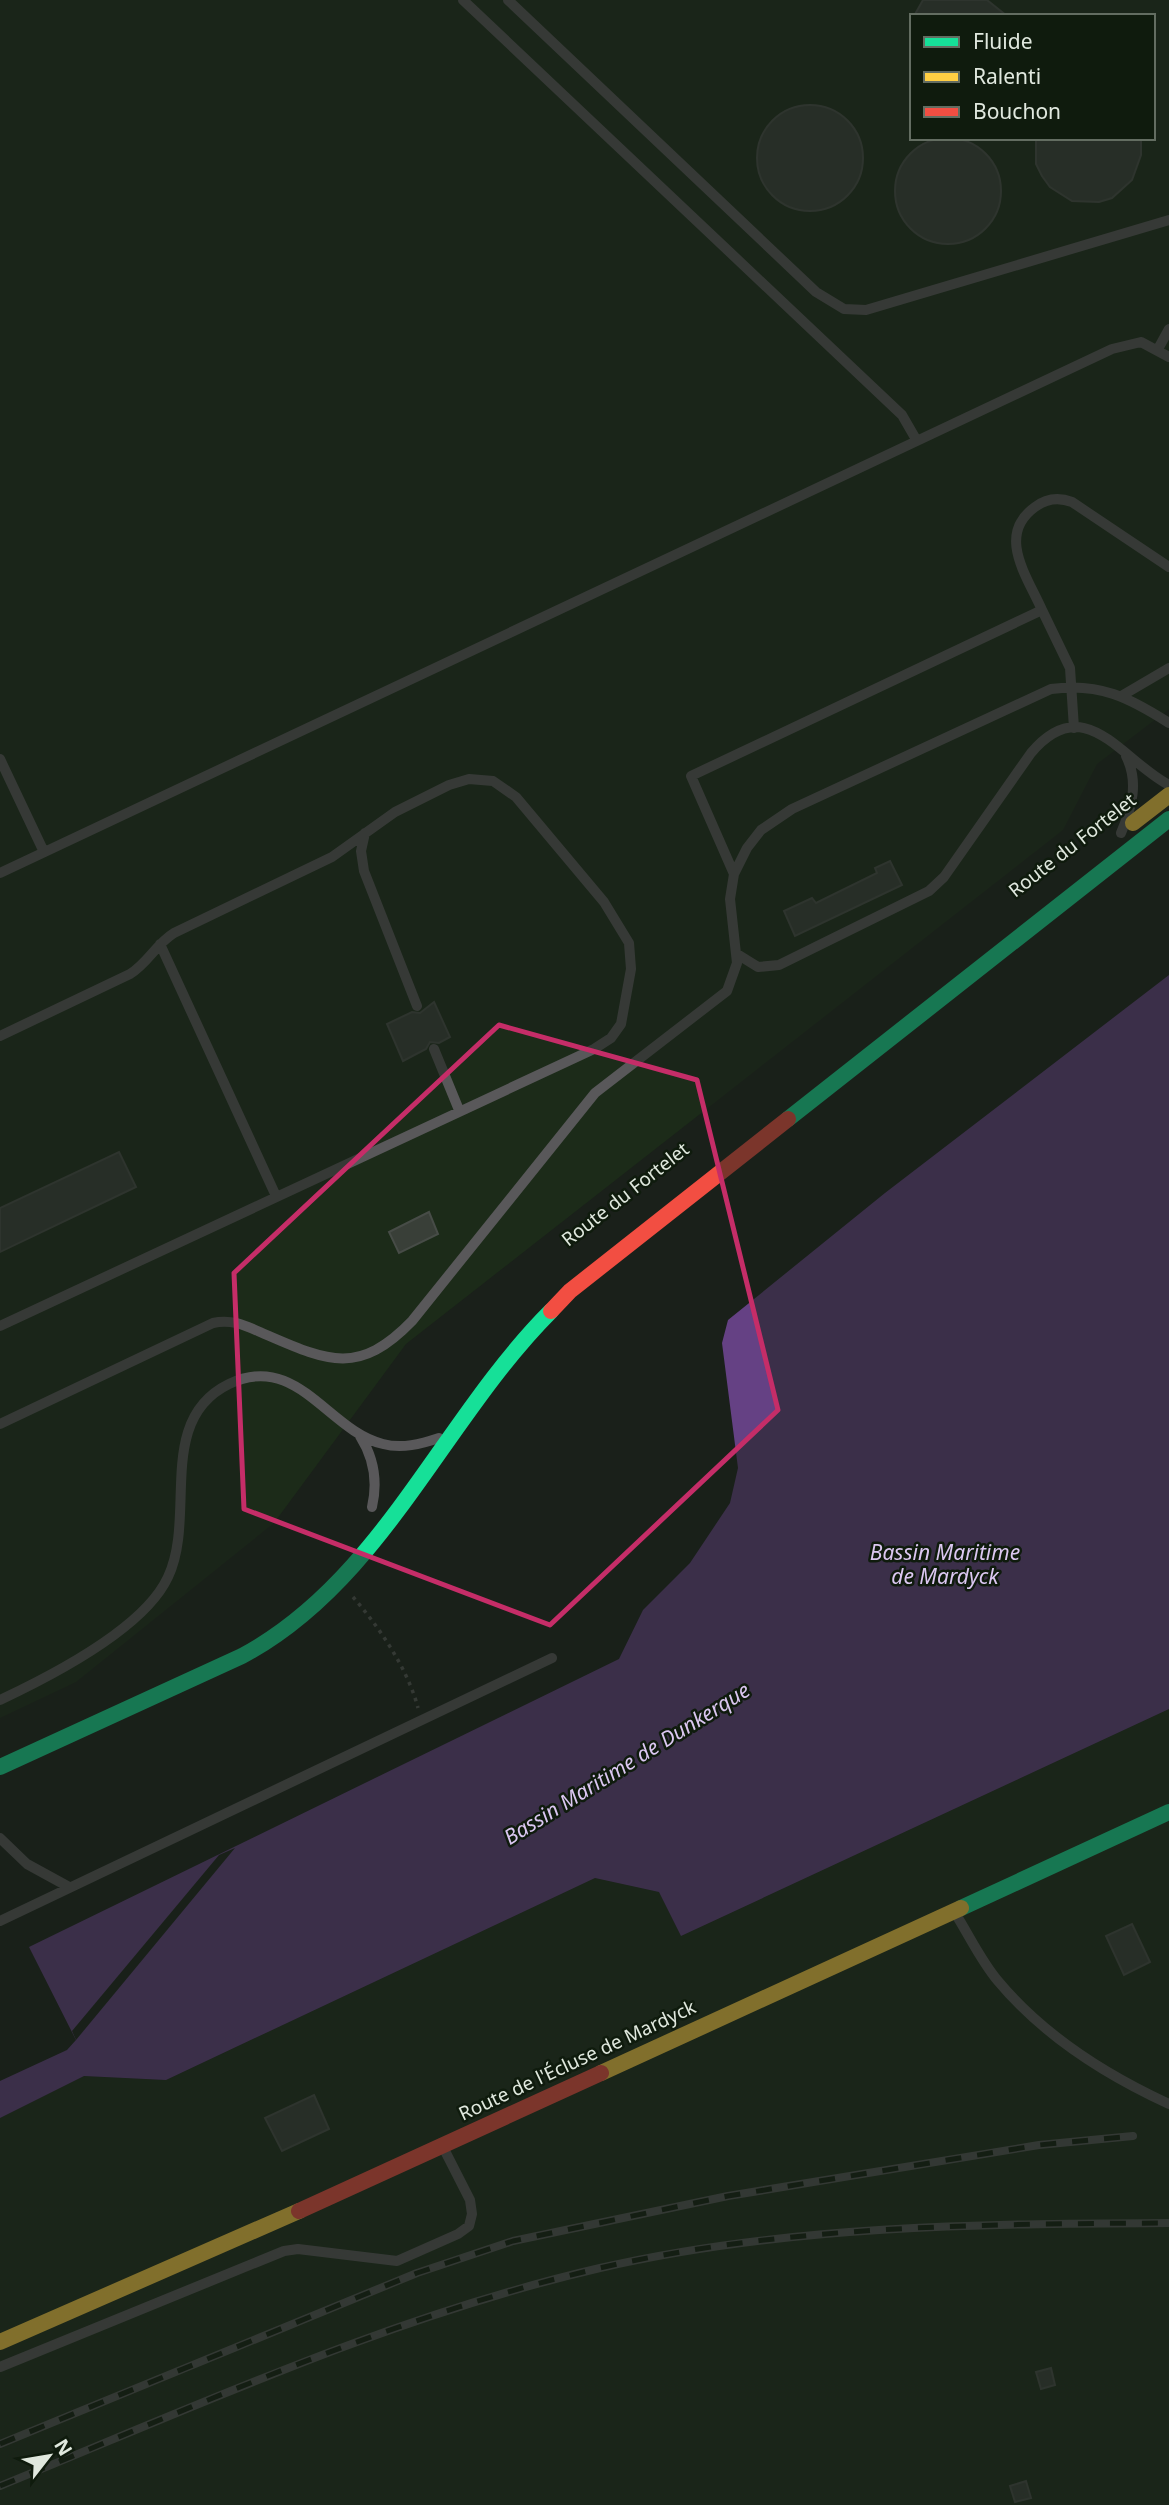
<svg xmlns="http://www.w3.org/2000/svg" width="1169" height="2505" font-family="'Noto Sans',sans-serif">
<style>
.built{fill:#1c2b19;fill-rule:evenodd}
.water{fill:#654184}
.pier{fill:#1a201a}
.building{fill:#393f38;stroke:#474c47;stroke-width:2}
.lines{fill:none;stroke-linecap:round;stroke-linejoin:round}
.path{stroke:#565756;stroke-width:3.5;stroke-dasharray:3.5 5;stroke-linecap:butt}
.lane{stroke:#59585a;stroke-width:10}
.fast{stroke:#16e098;stroke-width:16}
.slow{stroke:#ffcf43;stroke-width:16}
.jam{stroke:#f24e42;stroke-width:16}
.rail-casing{stroke:#535654;stroke-width:8}
.rail{stroke:#0f1b0d;stroke-width:5;stroke-dasharray:16;stroke-linecap:butt}
.marked{fill:none;stroke:#c52d68;stroke-width:5;stroke-linejoin:round}
.labels{text-anchor:middle;stroke-width:5;stroke-linejoin:round;paint-order:stroke}
.street-label{font-size:19px;fill:#e0e8de;stroke:#0f1b0d}
.water-label{font-size:21px;font-style:italic;fill:#dbc7f1;stroke:#0f1b0d}
</style>
<rect width="100%" height="100%" fill="#1a201a"/>
<path class="built" d="M 0,0 L 1169,0 L 1169,709 L 1097,764 L 1063,830 L 406,1344 L 274,1523 L 76,1682 L 0,1718 ZM 912,16 L 1153,16 L 1153,138 L 912,138 Z
M 1169,1709 L 1169,2505 L 0,2505 L 0,2118 L 84,2076 L 166,2080 L 595,1878 L 659,1892 L 681,1936 Z"/>
<path class="water" d="M 1169,975 L 1169,1709 L 681,1936 L 659,1892 L 595,1878 L 166,2080 L 84,2076 L 0,2118 L 0,2081 L 67,2050 L 76,2040 L 29,1947 L 619,1659 L 643,1610 L 690,1563 L 730,1503 L 738,1468 L 722,1343 L 728,1320 L 885,1193 Z"/>
<path class="pier" d="M 235,1848 L 76,2040 L 72,2031 L 219,1855 Z"/>
<path class="building" d="M 923,0 L 987,0 L 1007,16 L 914,16 Z
M757 158a53 53 0 1 1 106 0a53 53 0 1 1-106 0Z
M895 191a53 53 0 1 1 106 0a53 53 0 1 1-106 0Z
M 1036,138 L 1141,138 L 1141,155 L 1132,180 L 1112,198 L 1099,202 L 1072,201 L 1050,187 L 1042,176 L 1036,164 Z
M 890,861 L 902,885 L 795,936 L 784,911 L 812,898 L 816,903 L 877,873 L 875,868 Z
M 434,1002 L 450,1037 L 439,1043 L 430,1042 L 426,1049 L 403,1061 L 387,1024 L 412,1012 L 420,1013 Z
M 119,1152 L 136,1187 L 0,1252 L 0,1208 Z
M 429,1212 L 438,1234 L 399,1253 L 389,1232 Z
M 1132,1924 L 1150,1962 L 1124,1975 L 1106,1936 Z
M 314,2095 L 329,2129 L 282,2151 L 265,2118 Z
M 1051,2368 L 1055,2385 L 1041,2389 L 1036,2372 Z
M 1026,2481 L 1031,2498 L 1015,2502 L 1010,2486 Z"/>
<g class="lines">
<path class="path" d="M 353,1597 C 379,1627 408,1669 418,1708"/>
<path class="lane" d="M 463,0 L 902,415 L 917,441
M 508,0 L 816,292 L 844,309 L 866,310 L 1169,220
M 1158,349 L 1169,329
M 1042,610 C 1027,576 996,535 1035,507 C 1047,498 1059,497 1072,502 L 1169,567
M 1123,695 L 1169,668
M 0,759 L 44,852
M 365,833 L 361,851 L 364,871 L 417,1006
M 1121,833 C 1132,807 1139,782 1126,756
M 0,873 L 1112,349 L 1141,342 L 1169,357
M 734,874 L 691,776 L 1042,610 L 1070,668 L 1074,728
M 160,944 L 276,1196
M 737,954 L 758,967 L 779,965 L 929,891 L 944,877 L 1031,753 C 1085,689 1121,760 1169,785
M 0,1036 L 130,974 C 148,963 156,944 174,933 L 332,857 L 395,812 L 449,785 L 469,779 L 493,781 L 516,797 L 604,902 L 629,943 L 631,969 L 621,1024 L 611,1038 L 594,1049 L 0,1326
M 434,1049 L 459,1110
M 0,1424 L 213,1323 C 231,1319 244,1325 260,1332 C 325,1360 357,1378 412,1321 L 595,1093 L 727,991 L 737,963 L 730,899 L 734,874 L 747,848 L 761,830 L 792,809 L 1051,689 C 1099,682 1130,698 1169,723
M 360,1436 C 374,1458 378,1481 372,1507
M 0,1700 C 51,1676 144,1629 168,1577 C 197,1516 155,1420 229,1384 C 297,1351 328,1431 383,1444 C 402,1449 421,1444 439,1438
M 0,1838 L 27,1864 L 69,1887
M 955,1913 C 969,1935 981,1961 998,1981 C 1043,2035 1106,2075 1169,2104
M 0,1921 L 552,1658
M 0,2367 L 284,2251 L 298,2249 L 397,2261 L 458,2234 L 469,2226 L 472,2214 L 470,2200 L 444,2149"/>
<path class="fast" d="M 788,1119 L 1169,819
M 0,1767 L 242,1656 C 382,1581 442,1420 551,1311
M 961,1908 L 1169,1812"/>
<path class="slow" d="M 1133,823 L 1169,795
M 601,2073 L 961,1908
M 0,2342 L 299,2211"/>
<path class="jam" d="M 551,1311 L 570,1291 L 788,1119
M 299,2211 L 601,2073"/>
<defs>
<path id="rail" d="M 0,2444 L 417,2273 L 513,2241 L 728,2196 L 1039,2145 L 1133,2136
M 0,2486 C 197,2406 392,2316 600,2268 C 786,2225 979,2224 1169,2223"/>
</defs>
<use href="#rail" class="rail-casing"/>
<use href="#rail" class="rail"/>
</g>
<path d="M0 0H1169V2505H0ZM 499,1025 L 697,1080 L 778,1410 L 550,1625 L 244,1509 L 234,1273 Z" fill="#1a201a" fill-opacity=".55" fill-rule="evenodd"/>
<path class="marked" d="M 499,1025 L 697,1080 L 778,1410 L 550,1625 L 244,1509 L 234,1273 Z"/>
<g class="labels">
<g class="street-label">
<text transform="translate(1072 845) rotate(-38)" y="7">Route du Fortelet</text>
<text transform="translate(625 1194) rotate(-38)" y="7">Route du Fortelet</text>
<text transform="translate(577 2060) rotate(-25)" y="7">Route de l'Écluse de Mardyck</text>
</g>
<g class="water-label">
<text x="945" y="1560">Bassin Maritime<tspan x="945" dy="24">de Mardyck</tspan></text>
<text transform="translate(627 1764) rotate(-32)" y="7">Bassin Maritime de Dunkerque</text>
</g>
</g>
<rect x="910" y="14" width="245" height="126" fill="#0f1b0d" stroke="#636d61" stroke-width="2"/>
<rect x="924" y="37" width="35" height="10" fill="#16e098" stroke="#636d61" stroke-width="2"/>
<text x="973" y="49" font-size="21" fill="#e0e8de">Fluide</text>
<rect x="924" y="72" width="35" height="10" fill="#ffcf43" stroke="#636d61" stroke-width="2"/>
<text x="973" y="84" font-size="21" fill="#e0e8de">Ralenti</text>
<rect x="924" y="107" width="35" height="10" fill="#f24e42" stroke="#636d61" stroke-width="2"/>
<text x="973" y="119" font-size="21" fill="#e0e8de">Bouchon</text>
<g transform="translate(49 2456) rotate(59)" stroke="#0f1b0d" stroke-width="5" paint-order="stroke">
<path d="M0-5L12 26L0 18L-12 26Z" fill="#e0e8de"/>
<text y="-10" font-size="19" font-weight="bold" text-anchor="middle" fill="#e0e8de">N</text>
</g>
</svg>
